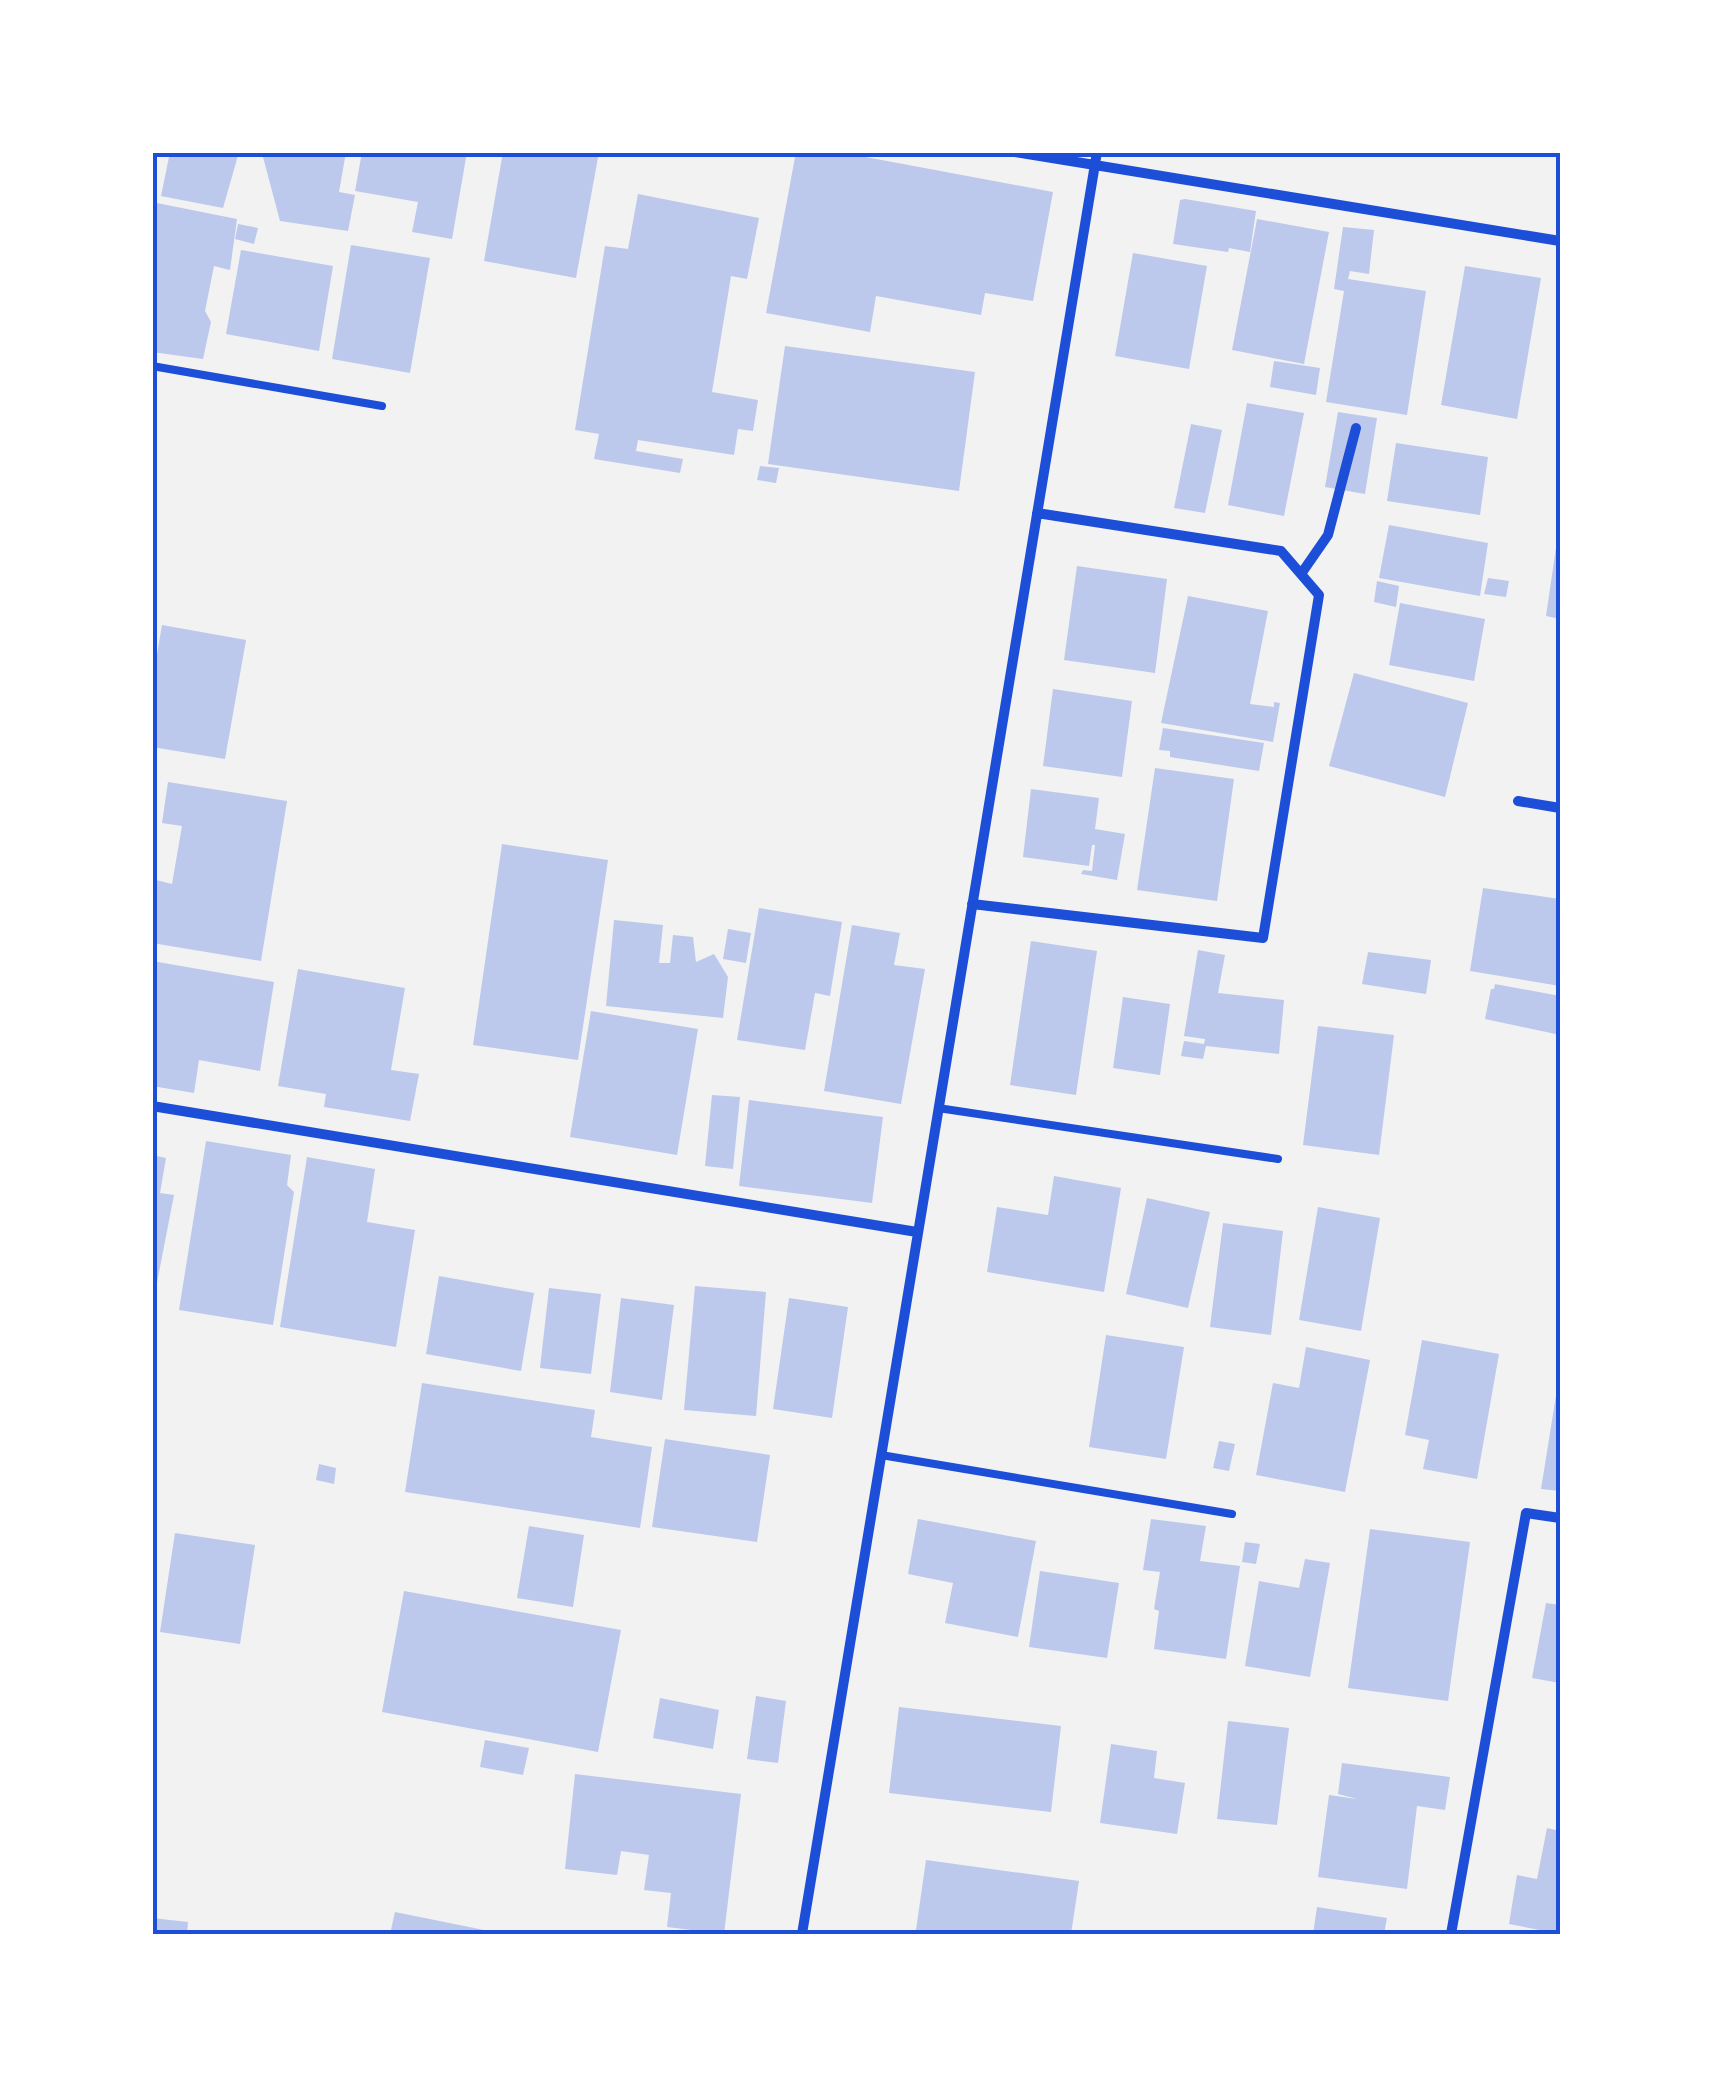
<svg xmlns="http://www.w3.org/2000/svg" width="1713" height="2087" font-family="Roboto,sans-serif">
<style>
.building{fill:#bdc9ec}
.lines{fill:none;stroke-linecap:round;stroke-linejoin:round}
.service{stroke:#1d4ed8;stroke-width:8}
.minor{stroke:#1d4ed8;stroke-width:10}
.neatline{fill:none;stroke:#1d4ed8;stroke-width:4}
</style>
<rect width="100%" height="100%" fill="#f2f2f2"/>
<path class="building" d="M 170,152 L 239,152 L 223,208 L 161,196 Z
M 250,152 L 346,152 L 339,192 L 355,195 L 348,231 L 280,221 L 263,157 L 250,155 Z
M 362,152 L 467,152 L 452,239 L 412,232 L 418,202 L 355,191 Z
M 503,152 L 599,152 L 576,278 L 484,261 Z
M 796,152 L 839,152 L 1053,192 L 1033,301 L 985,293 L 981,315 L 876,296 L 870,332 L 766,313 Z
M 638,194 L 759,218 L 747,279 L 731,276 L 712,392 L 758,400 L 753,431 L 738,429 L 734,455 L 638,440 L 636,451 L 683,459 L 680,473 L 594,459 L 599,434 L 575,430 L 605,246 L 628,249 Z
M 1185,199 L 1256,211 L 1250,252 L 1229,248 L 1228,252 L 1173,244 L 1180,200 Z
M 152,202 L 237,219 L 230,270 L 214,266 L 205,311 L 211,322 L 203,359 L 152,352 Z
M 1257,219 L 1329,232 L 1304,364 L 1232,350 Z
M 238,224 L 258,228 L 254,244 L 235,239 Z
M 1343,227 L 1374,230 L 1369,274 L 1350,271 L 1348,279 L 1426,291 L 1407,415 L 1326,402 L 1344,291 L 1334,289 Z
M 351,245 L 430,258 L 410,373 L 332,359 Z
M 241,250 L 333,266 L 319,351 L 226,334 Z
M 1133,253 L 1207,266 L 1189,369 L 1115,356 Z
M 1465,266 L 1541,278 L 1517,419 L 1441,405 Z
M 785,346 L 975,372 L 959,491 L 768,464 Z
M 1274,361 L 1320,368 L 1316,395 L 1270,387 Z
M 1247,403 L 1304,413 L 1284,516 L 1228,505 Z
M 1338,412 L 1377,418 L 1365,494 L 1325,487 Z
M 1191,424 L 1222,430 L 1205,513 L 1174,508 Z
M 1396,443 L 1488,457 L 1480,515 L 1387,501 Z
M 760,466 L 779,468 L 776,483 L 757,480 Z
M 1389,525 L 1488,543 L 1480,596 L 1379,578 Z
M 1558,534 L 1560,534 L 1560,619 L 1546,616 Z
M 1077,566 L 1167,579 L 1155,673 L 1064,660 Z
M 1488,578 L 1509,581 L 1506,597 L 1484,594 Z
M 1377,581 L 1399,586 L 1396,607 L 1374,602 Z
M 1188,596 L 1268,611 L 1250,704 L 1274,707 L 1274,702 L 1280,703 L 1273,742 L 1161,723 Z
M 1400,603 L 1485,619 L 1474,681 L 1389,665 Z
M 162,625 L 246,640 L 225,759 L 152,747 L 152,684 Z
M 1354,673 L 1468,703 L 1445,797 L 1329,766 Z
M 1053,689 L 1132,701 L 1122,777 L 1043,766 Z
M 1163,728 L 1264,743 L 1259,771 L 1170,757 L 1170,751 L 1159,750 Z
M 1155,768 L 1234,779 L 1217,901 L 1137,890 Z
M 168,782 L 287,801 L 261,961 L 152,943 L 152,901 L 156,880 L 172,884 L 182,826 L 162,823 Z
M 1031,789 L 1099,798 L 1095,829 L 1125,834 L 1117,880 L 1081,874 L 1083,870 L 1092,871 L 1095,845 L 1092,845 L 1089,866 L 1023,857 Z
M 502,844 L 608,860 L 578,1060 L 473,1045 Z
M 1483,888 L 1560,899 L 1560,986 L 1470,971 Z
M 759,908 L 842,922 L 830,996 L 815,993 L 805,1050 L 737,1040 Z
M 614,920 L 663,925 L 659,963 L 670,963 L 673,935 L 693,937 L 696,962 L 714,954 L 728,977 L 723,1018 L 606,1006 Z
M 852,925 L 900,933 L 894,965 L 925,969 L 901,1104 L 824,1091 Z
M 728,929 L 751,933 L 746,963 L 723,959 Z
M 1031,941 L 1097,951 L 1076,1095 L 1010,1085 Z
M 1198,950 L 1225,955 L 1218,993 L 1284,1000 L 1279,1054 L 1206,1046 L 1203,1059 L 1181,1056 L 1184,1041 L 1204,1044 L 1205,1039 L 1184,1036 Z
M 1368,952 L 1431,960 L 1426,994 L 1362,984 Z
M 152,961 L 274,982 L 260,1071 L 199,1060 L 194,1093 L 152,1086 Z
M 298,969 L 405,988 L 391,1070 L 419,1074 L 410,1121 L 324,1107 L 326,1094 L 278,1086 Z
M 1495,984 L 1560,996 L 1560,1035 L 1485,1019 L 1491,989 L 1494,989 Z
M 1123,997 L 1170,1004 L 1160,1075 L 1113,1068 Z
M 591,1011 L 698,1029 L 677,1155 L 570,1137 Z
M 1318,1026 L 1394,1035 L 1379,1155 L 1303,1145 Z
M 712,1095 L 740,1097 L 733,1169 L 705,1166 Z
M 749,1100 L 883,1117 L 872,1203 L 739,1186 Z
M 206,1141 L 291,1155 L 287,1185 L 294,1192 L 273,1325 L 179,1310 Z
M 152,1155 L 166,1158 L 160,1193 L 174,1195 L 154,1298 L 152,1297 Z
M 307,1157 L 375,1169 L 367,1222 L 415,1230 L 396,1347 L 280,1327 Z
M 1054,1176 L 1121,1188 L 1104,1292 L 987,1272 L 997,1207 L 1048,1215 Z
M 1147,1198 L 1210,1212 L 1188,1308 L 1126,1294 Z
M 1318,1207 L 1380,1218 L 1361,1331 L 1299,1320 Z
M 1223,1223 L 1283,1231 L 1271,1335 L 1210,1327 Z
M 439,1276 L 534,1293 L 521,1371 L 426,1354 Z
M 695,1286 L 766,1292 L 756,1416 L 684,1410 Z
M 549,1288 L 601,1294 L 591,1374 L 540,1368 Z
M 621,1298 L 674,1305 L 662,1400 L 610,1392 Z
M 789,1298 L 848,1307 L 832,1418 L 773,1409 Z
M 1106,1335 L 1184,1347 L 1166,1459 L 1089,1447 Z
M 1422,1340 L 1499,1354 L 1477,1479 L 1423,1469 L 1429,1440 L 1405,1435 Z
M 1306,1347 L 1370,1360 L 1345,1492 L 1256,1475 L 1273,1383 L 1299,1388 Z
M 422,1383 L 595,1410 L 591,1437 L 652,1447 L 640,1528 L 405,1492 Z
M 1558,1383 L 1560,1383 L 1560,1491 L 1541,1489 Z
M 665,1439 L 770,1455 L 757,1542 L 652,1527 Z
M 1219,1441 L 1235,1444 L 1229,1471 L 1213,1468 Z
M 319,1464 L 336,1468 L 334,1484 L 316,1480 Z
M 918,1519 L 1036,1541 L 1018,1637 L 945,1623 L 953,1583 L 908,1574 Z
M 1151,1519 L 1206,1526 L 1200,1561 L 1240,1566 L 1226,1659 L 1154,1649 L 1159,1611 L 1154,1609 L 1160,1572 L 1143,1570 Z
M 529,1526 L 584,1535 L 573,1607 L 517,1598 Z
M 1370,1529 L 1470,1542 L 1448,1701 L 1348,1688 Z
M 175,1533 L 255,1545 L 240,1644 L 160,1632 Z
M 1245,1542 L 1260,1544 L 1256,1564 L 1242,1562 Z
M 1305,1559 L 1330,1563 L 1310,1677 L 1245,1666 L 1259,1581 L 1299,1588 Z
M 1040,1571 L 1119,1583 L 1107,1658 L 1029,1647 Z
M 404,1591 L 621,1630 L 598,1752 L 382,1712 Z
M 1546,1603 L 1560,1605 L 1560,1683 L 1532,1678 Z
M 756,1696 L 786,1701 L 778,1763 L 747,1759 Z
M 660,1698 L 719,1710 L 713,1749 L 653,1738 Z
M 899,1707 L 1061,1726 L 1051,1812 L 889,1793 Z
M 1228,1721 L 1289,1728 L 1277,1825 L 1217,1819 Z
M 485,1740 L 529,1748 L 523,1775 L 480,1767 Z
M 1111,1744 L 1157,1751 L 1154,1778 L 1185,1783 L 1177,1834 L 1100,1823 Z
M 1342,1763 L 1450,1777 L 1445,1810 L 1417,1806 L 1407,1889 L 1318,1877 L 1329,1795 L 1357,1799 L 1338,1794 Z
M 575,1774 L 741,1794 L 724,1934 L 667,1927 L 671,1893 L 644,1890 L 649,1855 L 621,1851 L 617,1875 L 565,1869 Z
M 1547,1828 L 1560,1831 L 1560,1934 L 1509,1924 L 1517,1875 L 1537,1879 Z
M 926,1860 L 1079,1881 L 1071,1934 L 938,1934 L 938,1932 L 916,1930 Z
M 1317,1907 L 1387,1918 L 1384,1934 L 1313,1934 Z
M 395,1912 L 499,1933 L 499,1934 L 390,1934 Z
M 152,1918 L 188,1922 L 187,1934 L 152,1934 Z"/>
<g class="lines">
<path class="service" d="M 152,366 L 382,406
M 938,1108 L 1278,1159
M 881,1455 L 1232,1514"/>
<path class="minor" d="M 1015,152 L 1560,241
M 1301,574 L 1328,535 L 1356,428
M 1518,801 L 1560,808
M 972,904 L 1263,938 L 1319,595 L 1281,551 L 1037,513
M 152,1106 L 917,1232
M 802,1934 L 1097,152
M 1451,1934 L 1526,1513 L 1560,1518"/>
</g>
<rect width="1713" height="2087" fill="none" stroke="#ffffff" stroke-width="310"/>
<rect x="155" y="155" width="1403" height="1777" class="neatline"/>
</svg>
